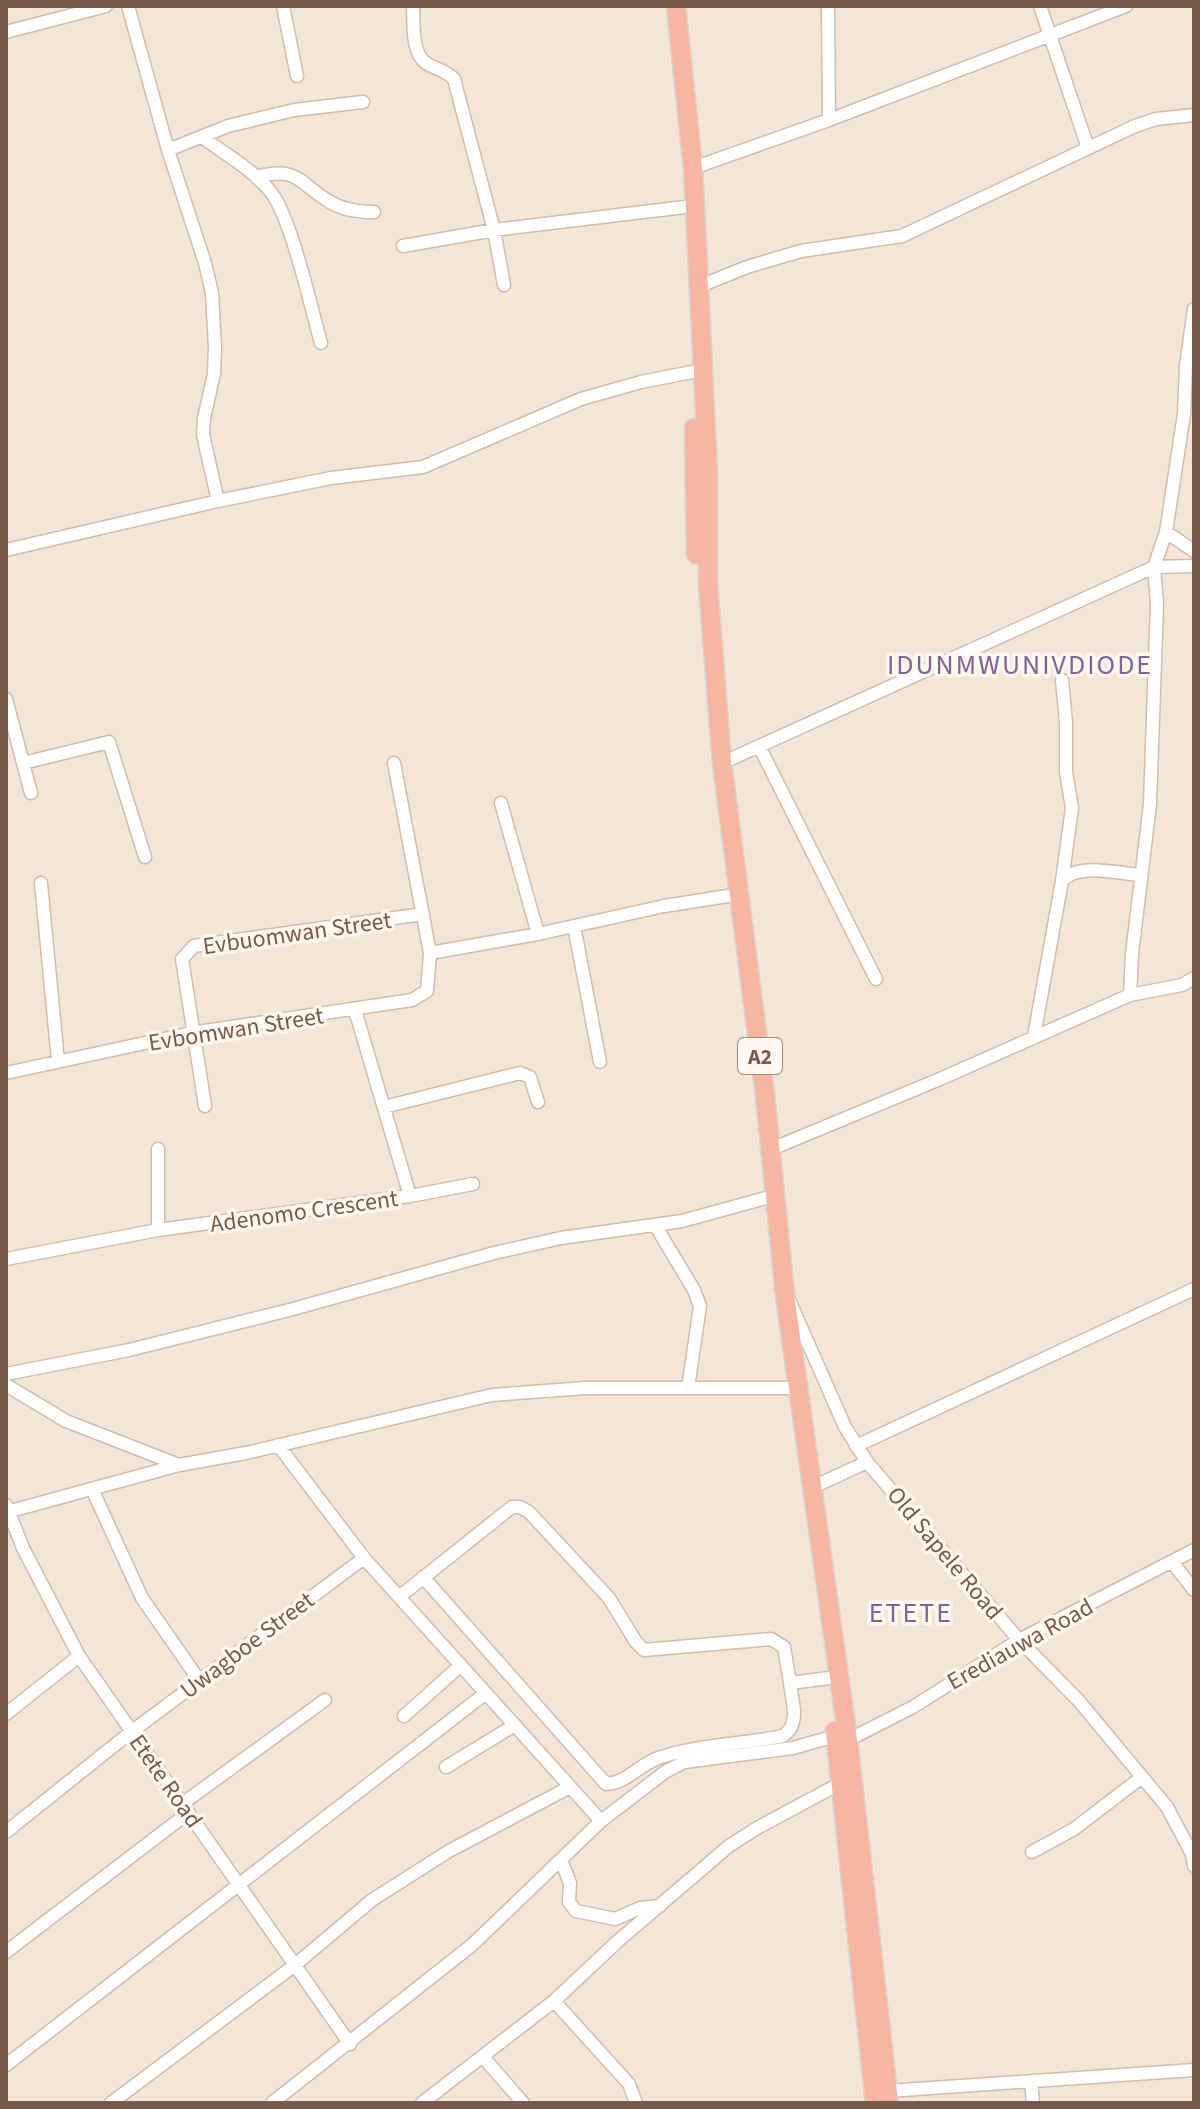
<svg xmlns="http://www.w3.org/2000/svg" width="1200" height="2109" font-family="'Source Sans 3',sans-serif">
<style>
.residential{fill:#f4e6d7}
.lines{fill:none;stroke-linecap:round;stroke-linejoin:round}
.minor-casing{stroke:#cfbcae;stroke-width:15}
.highway-casing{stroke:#d9d1cd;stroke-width:21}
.minor{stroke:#fff;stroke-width:12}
.highway{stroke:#f6b4a1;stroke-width:18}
.labels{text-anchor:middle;stroke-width:7;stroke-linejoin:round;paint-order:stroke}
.shield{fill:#fff8f0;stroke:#a0897d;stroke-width:2}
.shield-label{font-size:22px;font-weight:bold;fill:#785a4c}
.street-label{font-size:24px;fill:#785a4c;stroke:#fff8f0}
.quarter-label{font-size:28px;letter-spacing:2px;fill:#826493;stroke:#fff8f0}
</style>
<rect width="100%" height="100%" fill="#fdf4e9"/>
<path class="residential" d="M 6,6 L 1194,6 L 1194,2103 L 6,2103 Z"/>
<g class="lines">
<defs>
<path id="minor" d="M 128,6 L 168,150 L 205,263 L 212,293 L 215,347 L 214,374 L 204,418 L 203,435 L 218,501
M 283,6 L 297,76
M 413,6 C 414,22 411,53 426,63 C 435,69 446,70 454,79 L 494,230 L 504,285
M 828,6 L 829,120
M 1040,6 L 1088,148
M 6,32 L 106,6
M 202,137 C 225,154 252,169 270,191 C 291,216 311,308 321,343
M 168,150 L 228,126 L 294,110 L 363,102
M 693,168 L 829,120 L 1126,6
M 256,177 C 299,166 298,183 330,202 C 343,210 359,212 374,212
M 403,246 L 494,230 L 685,207
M 700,286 L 747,267 L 801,251 L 902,236 L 1135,126 L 1156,119 L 1194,115
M 1166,532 L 1194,551
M 6,550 L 218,501 L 331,478 L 423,467 L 581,399 L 641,382 L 692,372
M 1062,680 L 1066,723 L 1066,772 L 1072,808 L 1062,881
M 6,699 L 31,793
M 759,746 L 876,979
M 23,763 L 109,742 L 145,857
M 722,763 L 1154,567 L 1194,566
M 501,803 L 538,934
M 41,883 L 58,1061
M 574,926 L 600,1062
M 430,953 L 538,934 L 664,906 L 728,896
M 1130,995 L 1132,954 L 1150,804 L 1157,604 L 1154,567 L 1166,532 L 1184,414 L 1186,366 L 1194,309
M 1034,1036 L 1062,881 C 1077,862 1119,874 1141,875
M 6,1073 L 191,1033 L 412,1000 L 427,991 L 430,953 L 394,763
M 205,1106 L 182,959 L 194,946 L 423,914
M 384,1107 L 520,1073 L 530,1077 L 538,1102
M 769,1150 L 940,1079 L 1130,995 L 1182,985 L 1194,978
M 410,1196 L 473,1184
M 655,1225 L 694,1290 L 700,1306 L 688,1388
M 158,1230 L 158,1149
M 6,1259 L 158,1230 L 410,1196 L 355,1010
M 790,1302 L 845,1427 L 867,1462 L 1019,1640 L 1079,1701 L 1167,1807 L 1192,1854 L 1194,1866
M 6,1374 L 129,1350 L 293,1309 L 494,1253 L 561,1238 L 682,1221 L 766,1198
M 6,1385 L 66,1421 L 179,1465
M 278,1445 L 364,1558 L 601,1821
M 856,1446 L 1194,1289
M 811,1488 L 867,1462
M 92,1489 L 142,1598 L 199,1680
M 6,1505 L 23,1548 L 79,1656 L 350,2044
M 7,1512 L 179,1465 L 246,1453 L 492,1395 L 585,1388 L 790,1388
M 1172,1562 L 1194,1590
M 423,1577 L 606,1784 C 628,1783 640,1763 661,1757 C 697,1745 744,1744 783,1736 C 801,1724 792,1702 790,1683
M 399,1597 L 512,1507 L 520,1507 L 529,1512 L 609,1598 L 636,1642 L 644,1650 L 771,1639 L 784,1647 L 790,1683 L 829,1678
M 6,1714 L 79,1656
M 404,1716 L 461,1665
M 848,1740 L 913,1707 L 1019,1640 L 1194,1550
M 446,1767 L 515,1725
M 182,1804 L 325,1700
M 6,1832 L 131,1732 L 364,1558
M 1032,1852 L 1074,1829 L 1142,1777
M 561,1860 L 570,1883 L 569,1902 L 576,1911 L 615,1919 L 640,1908 L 660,1906
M 6,1952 L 188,1813
M 554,2001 L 629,2084 L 636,2103
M 484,2058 L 523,2103
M 6,2065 L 486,1693
M 1031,2081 L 1033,2103
M 888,2091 L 1194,2070
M 111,2103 L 295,1965 L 372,1900 L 449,1851 L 570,1787
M 272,2103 L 472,1945 L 601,1821 L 665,1772 L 684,1762 L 793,1748 L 835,1736
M 422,2103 L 554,2001 L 618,1941 L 729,1846 L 757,1828 L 839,1784"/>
<path id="highway" d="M 676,6 L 693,168 L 708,473 L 708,584 L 722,763 L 765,1095 L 785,1295 L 848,1740 L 889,2103
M 694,428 L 696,554
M 835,1731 L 875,2103"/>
</defs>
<use href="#minor" class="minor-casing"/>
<use href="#highway" class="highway-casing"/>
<use href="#minor" class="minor"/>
<use href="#highway" class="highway"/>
</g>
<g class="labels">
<rect class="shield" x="738" y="1038" width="44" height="36" rx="6"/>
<g class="shield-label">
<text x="760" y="1064">A2</text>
</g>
<g class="street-label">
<text transform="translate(297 933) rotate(-8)" y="8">Evbuomwan Street</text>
<text transform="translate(236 1029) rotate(-9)" y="8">Evbomwan Street</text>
<text transform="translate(304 1211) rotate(-8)" y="8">Adenomo Crescent</text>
<text transform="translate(945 1553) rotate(50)" y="8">Old Sapele Road</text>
<text transform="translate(1020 1644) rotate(-29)" y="8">Erediauwa Road</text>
<text transform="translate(247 1645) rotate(-37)" y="8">Uwagboe Street</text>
<text transform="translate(166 1781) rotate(55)" y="8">Etete Road</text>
</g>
<g class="quarter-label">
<text x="1020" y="674">IDUNMWUNIVDIODE</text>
<text x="911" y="1622">ETETE</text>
</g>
</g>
<rect width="1200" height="2109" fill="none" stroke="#785a4c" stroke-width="16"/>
</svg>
